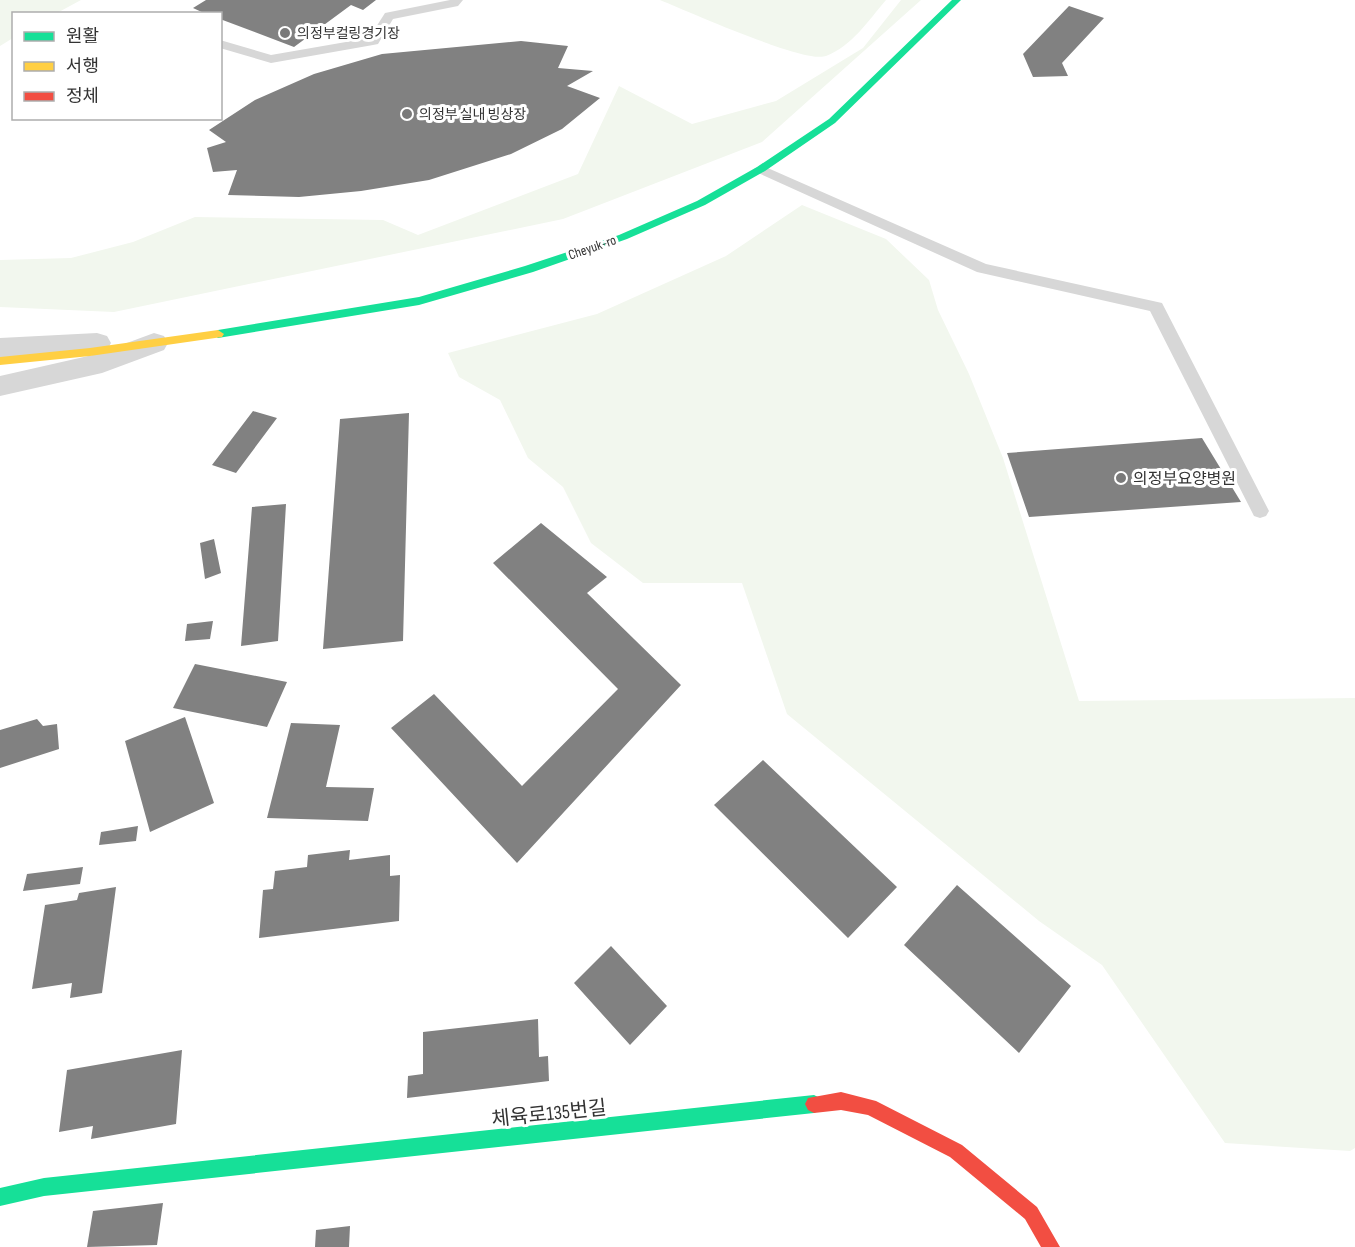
<svg xmlns="http://www.w3.org/2000/svg" width="1355" height="1247" font-family="'Sofia Sans Condensed','Noto Sans KR',sans-serif">
<style>
.green{fill:#f2f7ee}
.building{fill:#818181}
.lines{fill:none;stroke-linecap:round;stroke-linejoin:round}
.lane{fill:#d7d7d7;fill-rule:evenodd}
.street{fill:#d7d7d7;fill-rule:evenodd}
.fast{fill:#16e098;fill-rule:evenodd}
.slow{fill:#ffcf43;fill-rule:evenodd}
.jam{fill:#f24e42;fill-rule:evenodd}
.poi-dot{fill:#7a7a7a;stroke:#fff;stroke-width:2}
.labels{text-anchor:middle;stroke-width:6;stroke-linejoin:round;paint-order:stroke}
.far-poi-label{font-size:14px;fill:#333;stroke:#fff;text-anchor:start}
.far-street-label{font-size:14px;fill:#333;stroke:#fff}
.poi-label{font-size:16px;fill:#333;stroke:#fff;text-anchor:start}
.near-street-label{font-size:20px;fill:#333;stroke:#fff}
</style>
<rect width="100%" height="100%" fill="#fff"/>
<path class="green" d="M 0,0 L 81,0 L 57,13 L 14,14 L 13,38 L 0,46 Z
M 660,0 L 886,0 C 868,21 852,46 826,56 C 805,64 687,11 660,0 Z
M 901,0 L 921,0 L 762,142 L 563,219 L 114,312 L 0,307 L 0,260 L 71,258 L 133,242 L 195,217 L 383,220 L 418,235 L 578,174 L 619,86 L 692,124 L 776,101 L 863,48 Z
M 802,205 L 886,239 L 929,280 L 938,310 L 969,374 L 1003,458 L 1079,701 L 1355,698 L 1355,1148 L 1350,1151 L 1225,1143 L 1102,965 L 1039,921 L 787,714 L 742,583 L 643,583 L 591,543 L 563,487 L 528,458 L 500,400 L 459,377 L 448,353 L 597,314 L 726,256 Z"/>
<path class="building" d="M 206,0 L 376,0 L 363,10 L 351,5 L 294,47 L 220,19 L 220,14 L 206,14 L 193,8 Z
M 1069,6 L 1104,18 L 1062,63 L 1068,76 L 1033,77 L 1023,54 Z
M 521,41 L 568,46 L 558,68 L 593,71 L 567,86 L 600,98 L 562,129 L 511,154 L 429,180 L 361,191 L 299,197 L 228,195 L 237,170 L 213,172 L 207,148 L 226,142 L 209,130 L 255,100 L 314,74 L 382,54 Z
M 253,411 L 277,418 L 236,473 L 212,465 Z
M 409,413 L 403,641 L 323,649 L 340,419 Z
M 1202,438 L 1241,502 L 1029,517 L 1007,453 Z
M 286,504 L 278,641 L 241,646 L 252,507 Z
M 541,523 L 607,577 L 587,593 L 681,685 L 517,863 L 391,728 L 434,694 L 522,786 L 618,689 L 493,563 Z
M 214,539 L 221,573 L 205,579 L 200,543 Z
M 213,621 L 210,639 L 185,641 L 187,624 Z
M 195,664 L 287,682 L 267,727 L 173,708 Z
M 185,717 L 214,803 L 150,832 L 125,741 Z
M 37,719 L 43,726 L 57,724 L 59,749 L 0,768 L 0,730 Z
M 291,723 L 340,725 L 326,787 L 374,788 L 368,821 L 267,818 Z
M 763,760 L 897,887 L 848,938 L 714,805 Z
M 138,826 L 136,841 L 99,845 L 101,832 Z
M 350,850 L 349,860 L 390,855 L 390,876 L 400,875 L 399,921 L 259,938 L 263,890 L 273,889 L 275,871 L 307,867 L 308,855 Z
M 83,867 L 80,884 L 23,891 L 27,874 Z
M 957,885 L 1071,986 L 1019,1053 L 904,945 Z
M 116,887 L 102,993 L 70,998 L 72,983 L 32,989 L 45,905 L 77,900 L 79,893 Z
M 611,946 L 667,1006 L 630,1045 L 574,983 Z
M 538,1019 L 539,1057 L 548,1056 L 549,1081 L 407,1098 L 408,1076 L 423,1074 L 423,1032 Z
M 182,1050 L 176,1124 L 91,1139 L 93,1126 L 59,1132 L 67,1070 Z
M 163,1203 L 157,1245 L 87,1247 L 93,1211 Z
M 350,1226 L 349,1247 L 315,1247 L 316,1230 Z"/>
<g class="lines">
<path class="lane" d="M 450,0 L 463,0 L 458,6 L 393,19 L 378,44 L 373,45 L 271,63 L 220,48 L 220,40 L 271,55 L 369,38 L 385,13 Z
M 761,165 L 986,264 L 1162,303 L 1269,511 L 1266,516 L 1260,518 L 1254,516 L 1150,311 L 977,272 L 756,172 L 754,169 Z"/>
<path class="street" d="M 97,333 L 107,336 L 111,343 L 107,350 L 97,353 L 0,358 L 0,338 Z
M 154,333 L 164,336 L 168,343 L 164,350 L 102,373 L 0,396 L 0,376 L 97,354 Z"/>
<path class="fast" d="M 952,0 L 961,0 L 835,123 L 765,171 L 705,205 L 627,239 L 533,272 L 419,305 L 218,338 L 212,334 L 218,330 L 419,297 L 525,266 L 619,235 L 697,201 L 757,167 L 829,119 Z
M 814,1095 L 820,1098 L 823,1104 L 820,1110 L 814,1113 L 44,1196 L 0,1206 L 0,1188 L 44,1178 Z"/>
<path class="slow" d="M 218,330 L 224,334 L 222,337 L 90,356 L 0,365 L 0,357 L 90,348 Z"/>
<path class="jam" d="M 841,1092 L 876,1101 L 962,1145 L 1037,1207 L 1060,1247 L 1041,1247 L 1025,1219 L 950,1157 L 868,1115 L 841,1110 L 814,1113 L 808,1110 L 805,1104 L 808,1098 Z"/>
</g>
<g class="poi-dot">
<circle cx="285" cy="33" r="6"/>
<circle cx="407" cy="114" r="6"/>
<circle cx="1121" cy="478" r="6"/>
</g>
<g class="labels">
<g class="far-poi-label">
<text x="297" y="38">의정부컬링경기장</text>
<text x="419" y="119">의정부 실내 빙상장</text>
</g>
<g class="far-street-label">
<text transform="translate(592 247) rotate(-19)" y="5">Cheyuk-ro</text>
</g>
<g class="poi-label">
<text x="1133" y="484">의정부요양병원</text>
</g>
<g class="near-street-label">
<text transform="translate(549 1113) rotate(-6)" y="7">체육로135번길</text>
</g>
</g>
<rect x="12" y="12" width="210" height="108" fill="#ffffff" stroke="#adadad" stroke-width="1.5"/>
<rect x="24" y="32" width="30" height="9" fill="#16e098" stroke="#adadad" stroke-width="1.5"/>
<text x="66" y="42" font-size="18" fill="#333333">원활</text>
<rect x="24" y="62" width="30" height="9" fill="#ffcf43" stroke="#adadad" stroke-width="1.5"/>
<text x="66" y="72" font-size="18" fill="#333333">서행</text>
<rect x="24" y="92" width="30" height="9" fill="#f24e42" stroke="#adadad" stroke-width="1.5"/>
<text x="66" y="102" font-size="18" fill="#333333">정체</text>
</svg>
